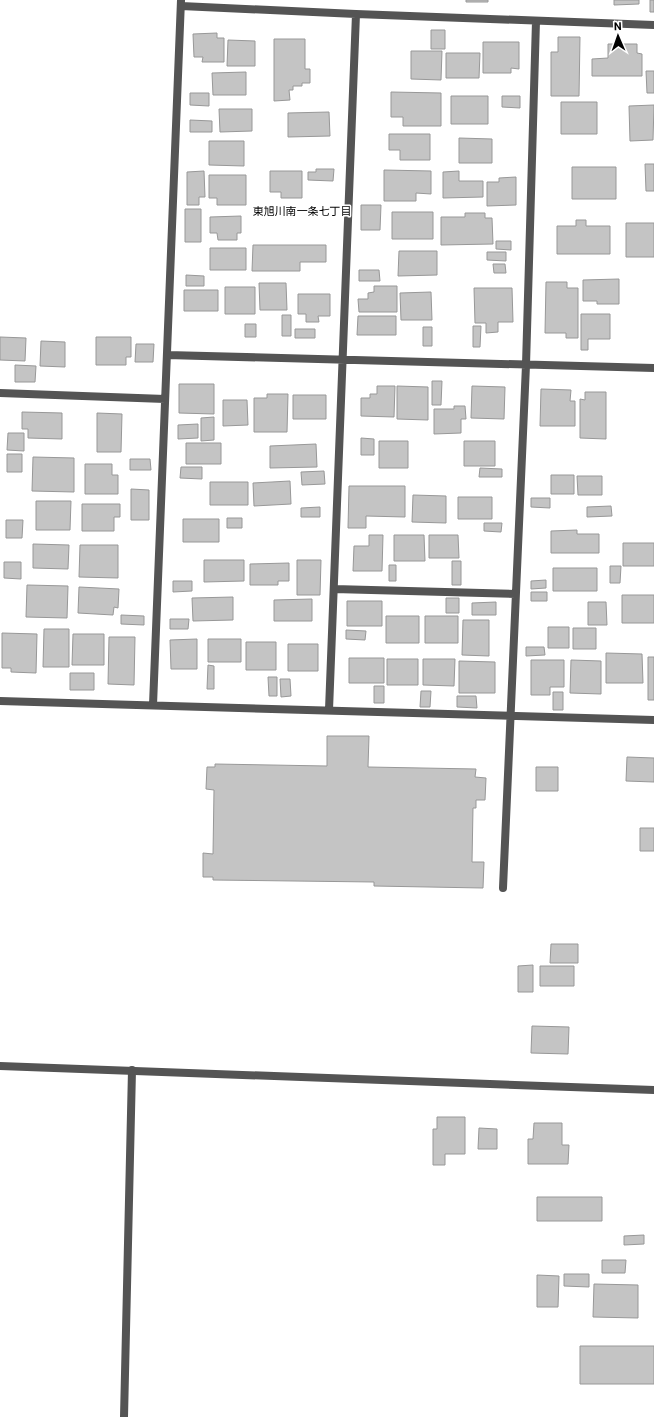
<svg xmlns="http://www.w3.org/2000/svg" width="654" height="1417" font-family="Roboto,'Noto Sans JP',sans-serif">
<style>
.building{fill:#c4c4c4;stroke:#989898}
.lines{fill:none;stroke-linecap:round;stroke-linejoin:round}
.minor{stroke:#545454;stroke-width:8}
.tertiary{stroke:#545454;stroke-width:8}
.labels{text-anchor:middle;stroke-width:3;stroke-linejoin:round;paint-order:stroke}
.neighbourhood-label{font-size:11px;fill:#000;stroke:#fff}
</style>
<rect width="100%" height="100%" fill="#fff"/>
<path class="building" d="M 466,0 L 488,0 L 488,2 L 466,2 Z
M 614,0 L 639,0 L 639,4 L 614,5 Z
M 650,0 L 654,0 L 654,12 L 650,12 Z
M 431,30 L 445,30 L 445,49 L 431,49 Z
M 217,33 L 217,38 L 224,38 L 224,62 L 202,62 L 203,57 L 194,57 L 193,34 Z
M 558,37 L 580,37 L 579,96 L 551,96 L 551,52 L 558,52 Z
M 274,39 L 305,39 L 305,69 L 310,69 L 310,83 L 302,83 L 302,86 L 293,86 L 293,90 L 289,90 L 290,100 L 274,101 Z
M 228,40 L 255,41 L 255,66 L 227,66 Z
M 483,42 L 519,42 L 519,69 L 511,68 L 511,73 L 483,73 Z
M 608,44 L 637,44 L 637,53 L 642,54 L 642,76 L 592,76 L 592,59 L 608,58 Z
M 411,51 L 442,51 L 441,80 L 411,79 Z
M 446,53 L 480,53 L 479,78 L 446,78 Z
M 646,71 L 654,71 L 654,93 L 647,93 Z
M 246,72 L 246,95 L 213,95 L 212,73 Z
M 391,92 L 441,93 L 441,126 L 403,126 L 403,117 L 391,117 Z
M 190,93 L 209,93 L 209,106 L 190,105 Z
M 451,96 L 488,96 L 488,124 L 451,124 Z
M 502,96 L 520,96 L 520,108 L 502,107 Z
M 561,102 L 597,102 L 597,134 L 561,134 Z
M 654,105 L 653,140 L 630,141 L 629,106 Z
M 219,109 L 252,109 L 252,131 L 220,132 Z
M 329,112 L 330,136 L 288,137 L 288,113 Z
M 190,120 L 212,121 L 212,132 L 190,132 Z
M 389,134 L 430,134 L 430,160 L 400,160 L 400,150 L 389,150 Z
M 459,138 L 492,139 L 492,163 L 459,163 Z
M 209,141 L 244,141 L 244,166 L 209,165 Z
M 645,164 L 654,164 L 654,191 L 646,191 Z
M 572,167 L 616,167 L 616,199 L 572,199 Z
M 316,169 L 334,169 L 333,181 L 308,180 L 308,172 L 316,172 Z
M 384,170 L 431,171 L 431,194 L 416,193 L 416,201 L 384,201 Z
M 204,171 L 205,197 L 199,197 L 199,205 L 187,205 L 187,172 Z
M 270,171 L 302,171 L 302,198 L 281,198 L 281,192 L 270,192 Z
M 459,171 L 459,181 L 483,181 L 483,197 L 443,198 L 443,172 Z
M 209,175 L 246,175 L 246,205 L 217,205 L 217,198 L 209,198 Z
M 516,177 L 516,205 L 487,206 L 487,182 L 499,182 L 499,178 Z
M 361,205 L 381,205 L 380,230 L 361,230 Z
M 185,209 L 201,209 L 201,242 L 185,242 Z
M 392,212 L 433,212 L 433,239 L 392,239 Z
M 465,213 L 485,213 L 485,218 L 492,218 L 493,244 L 441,245 L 441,217 L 465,217 Z
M 241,216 L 241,233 L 237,233 L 237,240 L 218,240 L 217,233 L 210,233 L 210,217 Z
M 576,220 L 586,220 L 586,226 L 610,226 L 610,254 L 557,254 L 557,226 L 576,226 Z
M 626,223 L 654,223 L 654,257 L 626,257 Z
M 496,241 L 511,241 L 511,250 L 496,249 Z
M 253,245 L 326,245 L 326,262 L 300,262 L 300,271 L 252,271 Z
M 210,248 L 246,248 L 246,270 L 210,270 Z
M 399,251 L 437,251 L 437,275 L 398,276 Z
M 487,252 L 506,252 L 506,261 L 487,260 Z
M 493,264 L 505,264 L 506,273 L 494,273 Z
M 359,270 L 379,270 L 380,281 L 359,281 Z
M 186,275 L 204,276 L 204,286 L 186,286 Z
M 619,279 L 619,304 L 597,304 L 597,301 L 583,301 L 583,280 Z
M 546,282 L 567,282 L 567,288 L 578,288 L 578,338 L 566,338 L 566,333 L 545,333 Z
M 259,283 L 286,283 L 287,310 L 260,310 Z
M 374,286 L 397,286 L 397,312 L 359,312 L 358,299 L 368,299 L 368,293 L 374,292 Z
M 225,287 L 255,287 L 255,314 L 225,314 Z
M 474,288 L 512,288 L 513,322 L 498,322 L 498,332 L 486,333 L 486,323 L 475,323 Z
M 184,290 L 218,290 L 218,311 L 184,311 Z
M 431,292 L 432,320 L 401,320 L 400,293 Z
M 298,294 L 330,294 L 330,316 L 318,316 L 319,322 L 306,322 L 306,314 L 298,314 Z
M 581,314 L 610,314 L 610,339 L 588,339 L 588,350 L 581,350 Z
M 282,315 L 291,315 L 291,336 L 282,336 Z
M 358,316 L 396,316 L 396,335 L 357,335 Z
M 245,324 L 256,324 L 256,337 L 245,337 Z
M 473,326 L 481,326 L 480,347 L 473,347 Z
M 423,327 L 432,327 L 432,346 L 423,346 Z
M 295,329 L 315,329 L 315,338 L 295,338 Z
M 0,337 L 26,338 L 25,361 L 0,360 Z
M 96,337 L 131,337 L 131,357 L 126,357 L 126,365 L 96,365 Z
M 41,341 L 65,342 L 65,367 L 40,366 Z
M 136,344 L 154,344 L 153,362 L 135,362 Z
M 15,365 L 36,366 L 35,382 L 15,382 Z
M 432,381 L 442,381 L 441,405 L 432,405 Z
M 179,384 L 214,384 L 214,414 L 179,413 Z
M 377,386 L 395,386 L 394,417 L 361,416 L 361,398 L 370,398 L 370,394 L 377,394 Z
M 397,386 L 428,387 L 428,420 L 397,419 Z
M 472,386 L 505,387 L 504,419 L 471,418 Z
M 541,389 L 571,390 L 570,401 L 575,401 L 575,426 L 540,426 Z
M 585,392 L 606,392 L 606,439 L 580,438 L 580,399 L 585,400 Z
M 267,394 L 288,394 L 287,432 L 254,432 L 254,398 L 267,398 Z
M 293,395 L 326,395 L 326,419 L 293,419 Z
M 223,400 L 247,400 L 248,425 L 223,426 Z
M 454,406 L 465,406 L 466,419 L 461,419 L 461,433 L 434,434 L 434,409 L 454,409 Z
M 22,412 L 62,413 L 62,439 L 28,438 L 28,429 L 22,429 Z
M 97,413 L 122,414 L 121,452 L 97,452 Z
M 214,417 L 214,440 L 201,441 L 201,418 Z
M 198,424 L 198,438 L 178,439 L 178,425 Z
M 8,433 L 24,433 L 24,451 L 7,450 Z
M 361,438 L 374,439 L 374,455 L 361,455 Z
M 379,441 L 408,441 L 408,468 L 379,468 Z
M 464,441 L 495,441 L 495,466 L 464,466 Z
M 186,443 L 221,443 L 221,464 L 186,464 Z
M 316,444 L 317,467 L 270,468 L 270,446 Z
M 7,454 L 22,454 L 22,472 L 7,472 Z
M 33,457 L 74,458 L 74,492 L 32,491 Z
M 130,459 L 150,459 L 151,470 L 130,470 Z
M 85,464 L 112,464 L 112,475 L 118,475 L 118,494 L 85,494 Z
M 181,467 L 202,467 L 202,479 L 180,478 Z
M 480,468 L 502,469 L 502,477 L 479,477 Z
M 324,471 L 325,484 L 302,485 L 301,472 Z
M 551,475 L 574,475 L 574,494 L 551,494 Z
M 577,476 L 602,476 L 602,495 L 578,495 Z
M 290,481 L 291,504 L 254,506 L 253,483 Z
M 210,482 L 248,482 L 248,505 L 210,505 Z
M 349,486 L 405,486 L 405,517 L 366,516 L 366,528 L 348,528 Z
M 131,489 L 149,490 L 149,520 L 131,520 Z
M 413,495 L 446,496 L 446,523 L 412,522 Z
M 458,497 L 492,497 L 492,519 L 458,519 Z
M 531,498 L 550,498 L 550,508 L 531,507 Z
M 36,501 L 71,501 L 70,530 L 36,530 Z
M 82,504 L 120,504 L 120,517 L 114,517 L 114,531 L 82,531 Z
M 611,506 L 612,516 L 587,517 L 587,507 Z
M 320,507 L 320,517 L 301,517 L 301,508 Z
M 227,518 L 242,518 L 242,528 L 227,528 Z
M 183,519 L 219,519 L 219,542 L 183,542 Z
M 6,520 L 23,520 L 22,538 L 6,538 Z
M 484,523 L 502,523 L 501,532 L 484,531 Z
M 577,530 L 577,534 L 599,534 L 599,553 L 551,553 L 551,531 Z
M 369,535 L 383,535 L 382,571 L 353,571 L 354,546 L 369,546 Z
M 394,535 L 424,535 L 425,561 L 394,561 Z
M 429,535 L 458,535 L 459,558 L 429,558 Z
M 623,543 L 654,543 L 654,566 L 623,566 Z
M 33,544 L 69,545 L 68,569 L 33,568 Z
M 80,545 L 118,545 L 118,578 L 79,577 Z
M 204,560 L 244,560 L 244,581 L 204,582 Z
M 297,560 L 321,560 L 320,595 L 297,595 Z
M 452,561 L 461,561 L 461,585 L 452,585 Z
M 4,562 L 21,562 L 21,579 L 4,578 Z
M 289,563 L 289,581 L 278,581 L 278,585 L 250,585 L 250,564 Z
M 389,565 L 396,565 L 396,581 L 389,581 Z
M 610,566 L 621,566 L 620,583 L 610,583 Z
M 553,568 L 597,568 L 597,591 L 553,591 Z
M 546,580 L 546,588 L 531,589 L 531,581 Z
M 173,581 L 192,581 L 192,591 L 173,592 Z
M 27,585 L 68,586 L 67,618 L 26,617 Z
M 79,587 L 119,589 L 118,608 L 114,607 L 113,615 L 78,613 Z
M 531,592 L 547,592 L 547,601 L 531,601 Z
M 622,595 L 654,595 L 654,623 L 622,623 Z
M 233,597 L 233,620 L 193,621 L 192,598 Z
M 446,598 L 459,598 L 459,613 L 446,613 Z
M 312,599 L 312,621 L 274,621 L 274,600 Z
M 347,601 L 382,601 L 382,626 L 347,626 Z
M 496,602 L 496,615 L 472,615 L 472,603 Z
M 588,602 L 606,602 L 607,625 L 588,625 Z
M 121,615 L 144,616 L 144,625 L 121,624 Z
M 386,616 L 419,616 L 419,643 L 386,643 Z
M 425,616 L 458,616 L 458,643 L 425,643 Z
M 170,619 L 189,619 L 188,629 L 170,629 Z
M 463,620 L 489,620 L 489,656 L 462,655 Z
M 548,627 L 569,627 L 569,648 L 548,648 Z
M 573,628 L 596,628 L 596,649 L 573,649 Z
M 44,629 L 69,629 L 69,667 L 43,667 Z
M 346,630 L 366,631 L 365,640 L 346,639 Z
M 2,633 L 37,634 L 36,673 L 11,672 L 11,668 L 2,668 Z
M 73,634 L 104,634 L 104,665 L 72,665 Z
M 109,637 L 135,637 L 134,685 L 108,684 Z
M 197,639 L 197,669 L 171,669 L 170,640 Z
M 208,639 L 241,639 L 241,662 L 208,662 Z
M 246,642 L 276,642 L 276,670 L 246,670 Z
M 288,644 L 318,644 L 318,671 L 288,671 Z
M 526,647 L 544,647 L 545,655 L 526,656 Z
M 606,653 L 642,654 L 643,683 L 606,683 Z
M 648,657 L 654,657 L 654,700 L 648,700 Z
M 349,658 L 384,658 L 384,683 L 349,683 Z
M 387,659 L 418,659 L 418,685 L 387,685 Z
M 423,659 L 455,659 L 454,686 L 423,685 Z
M 531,660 L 564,660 L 564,687 L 550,687 L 550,695 L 531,695 Z
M 571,660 L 601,661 L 601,694 L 570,693 Z
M 459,661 L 495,662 L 495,693 L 459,693 Z
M 208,665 L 214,666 L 214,689 L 207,689 Z
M 70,673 L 94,673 L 94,690 L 70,690 Z
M 268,677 L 277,677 L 277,696 L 269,696 Z
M 280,679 L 290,679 L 291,696 L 281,697 Z
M 374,686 L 384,686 L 384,703 L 374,703 Z
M 421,691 L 431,691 L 430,707 L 420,707 Z
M 553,692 L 563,692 L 563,710 L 553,710 Z
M 457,696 L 476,696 L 477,708 L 457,707 Z
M 327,736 L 369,736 L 368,767 L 476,769 L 475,777 L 486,778 L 485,800 L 476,800 L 476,808 L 473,808 L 472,862 L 484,862 L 483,888 L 374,886 L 374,882 L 213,880 L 213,877 L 203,877 L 203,853 L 213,854 L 214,790 L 206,789 L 207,767 L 215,767 L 215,764 L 327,766 Z
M 627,757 L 654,758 L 654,782 L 626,781 Z
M 536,767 L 558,767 L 558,791 L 536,791 Z
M 640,828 L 654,828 L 654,851 L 640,851 Z
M 551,944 L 578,944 L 578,963 L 550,963 Z
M 533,965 L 533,992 L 518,992 L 518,966 Z
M 540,966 L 574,966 L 574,986 L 540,986 Z
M 532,1026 L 569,1027 L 568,1054 L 531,1053 Z
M 437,1117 L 465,1117 L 465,1154 L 445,1154 L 445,1165 L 433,1165 L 433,1129 L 437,1129 Z
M 534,1123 L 562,1123 L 562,1145 L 569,1145 L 568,1164 L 528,1164 L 528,1139 L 533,1139 Z
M 479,1128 L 497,1129 L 497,1149 L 478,1149 Z
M 537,1197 L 602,1197 L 602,1221 L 537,1221 Z
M 644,1235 L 644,1244 L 624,1245 L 624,1236 Z
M 602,1260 L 626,1260 L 625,1273 L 602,1273 Z
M 564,1274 L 589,1274 L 589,1287 L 564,1286 Z
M 537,1275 L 559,1276 L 558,1307 L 537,1307 Z
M 594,1284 L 638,1285 L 638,1318 L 593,1317 Z
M 580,1346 L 654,1346 L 654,1384 L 580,1384 Z"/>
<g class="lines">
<path class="minor" d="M 181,6 L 356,14 L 654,25
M 167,355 L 654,368
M 0,393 L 165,399
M 334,589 L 515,594
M 0,701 L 654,720
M 153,705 L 181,0
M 329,710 L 356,14
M 503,888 L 526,365 L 536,21
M 124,1417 L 132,1070"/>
<path class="tertiary" d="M 0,1066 L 654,1090"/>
</g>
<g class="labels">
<g class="neighbourhood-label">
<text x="302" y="215">東旭川南一条七丁目</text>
</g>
</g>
<g transform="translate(618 36) rotate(358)" stroke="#ffffff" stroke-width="3" paint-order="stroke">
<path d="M0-3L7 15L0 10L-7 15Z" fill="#000000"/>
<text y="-6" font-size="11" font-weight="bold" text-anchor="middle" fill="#000000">N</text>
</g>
</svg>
